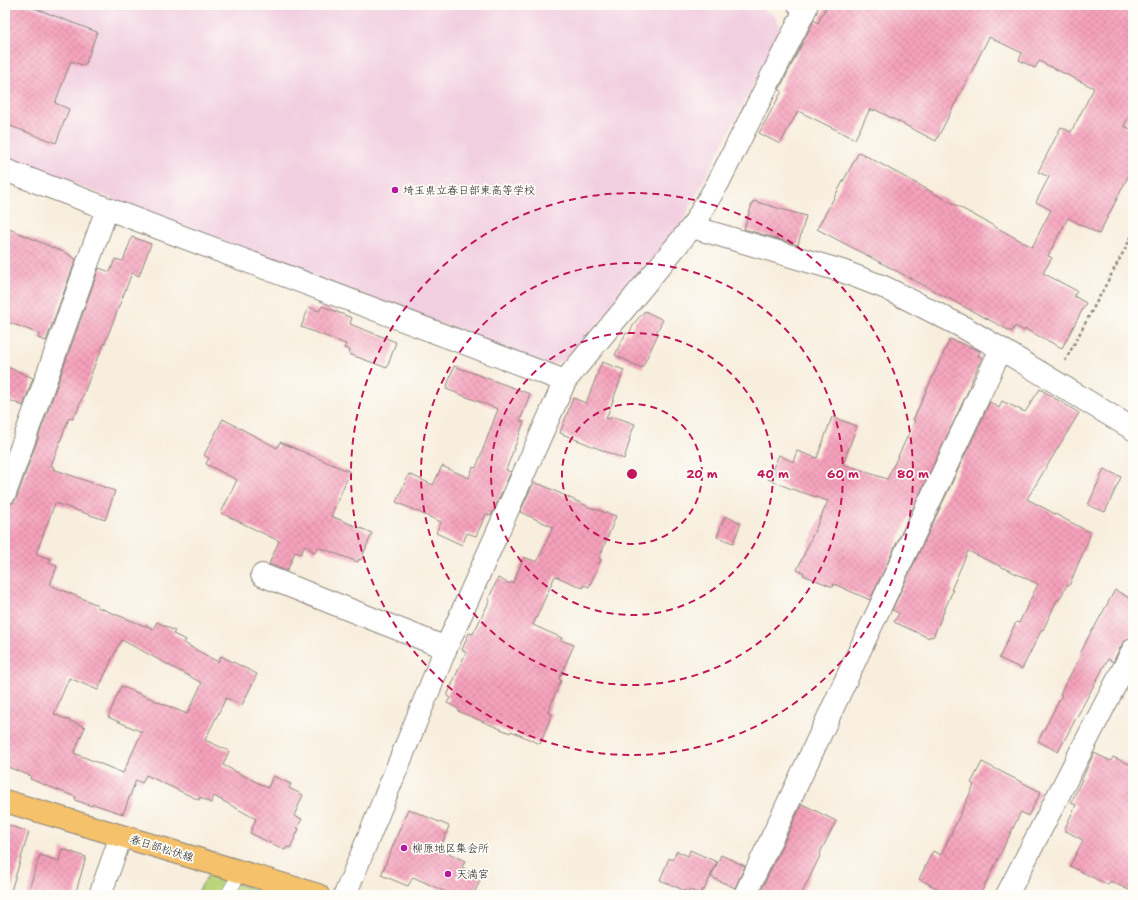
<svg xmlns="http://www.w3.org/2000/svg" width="1138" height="900" font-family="'Shantell Sans','Klee One',sans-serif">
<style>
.built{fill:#f2cfe0}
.park{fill:url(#park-tufts);stroke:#6b794c}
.building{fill:url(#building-cross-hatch);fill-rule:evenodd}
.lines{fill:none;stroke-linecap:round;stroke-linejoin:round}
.service-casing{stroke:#8a857c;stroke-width:14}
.minor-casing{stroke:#8a857c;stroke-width:24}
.primary-casing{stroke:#8a857c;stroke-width:24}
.path{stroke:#8a857c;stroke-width:2.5;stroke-dasharray:3 3;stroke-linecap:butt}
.service{stroke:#fff;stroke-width:13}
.minor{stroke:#fff;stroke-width:22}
.primary{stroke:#f5c16b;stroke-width:22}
.ring{fill:none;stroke:#c2185b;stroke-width:2;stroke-dasharray:7 5}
.poi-dot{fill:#b5179e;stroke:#fdfcf7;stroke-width:1.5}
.labels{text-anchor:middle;stroke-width:3.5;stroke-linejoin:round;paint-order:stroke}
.poi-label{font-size:11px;fill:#1c1c1c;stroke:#fdfcf7;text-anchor:start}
.street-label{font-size:11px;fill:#1c1c1c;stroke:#fdfcf7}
.centre{fill:#c2185b;stroke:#fdfcf7;stroke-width:2}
.ring-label{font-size:12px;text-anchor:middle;font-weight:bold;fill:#c2185b;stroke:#fdfcf7;stroke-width:3.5;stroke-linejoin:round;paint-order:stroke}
</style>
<defs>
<pattern id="park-tufts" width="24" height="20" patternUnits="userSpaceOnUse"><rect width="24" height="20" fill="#bad67c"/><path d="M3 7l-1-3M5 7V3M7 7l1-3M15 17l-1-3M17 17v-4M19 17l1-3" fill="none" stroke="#9fb76b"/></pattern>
<pattern id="building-cross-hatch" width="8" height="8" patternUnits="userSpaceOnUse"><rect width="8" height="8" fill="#f6a1bc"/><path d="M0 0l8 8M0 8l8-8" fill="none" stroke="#d28aa1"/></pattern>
</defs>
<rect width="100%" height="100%" fill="#fdfcf7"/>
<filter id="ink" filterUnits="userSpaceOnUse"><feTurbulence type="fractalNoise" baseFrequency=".025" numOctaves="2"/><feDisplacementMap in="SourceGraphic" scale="8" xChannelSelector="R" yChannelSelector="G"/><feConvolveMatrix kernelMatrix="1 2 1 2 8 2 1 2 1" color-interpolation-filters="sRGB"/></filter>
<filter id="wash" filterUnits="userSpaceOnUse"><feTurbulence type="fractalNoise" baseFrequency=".012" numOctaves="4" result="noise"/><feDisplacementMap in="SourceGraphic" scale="16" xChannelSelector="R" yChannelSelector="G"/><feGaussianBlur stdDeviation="0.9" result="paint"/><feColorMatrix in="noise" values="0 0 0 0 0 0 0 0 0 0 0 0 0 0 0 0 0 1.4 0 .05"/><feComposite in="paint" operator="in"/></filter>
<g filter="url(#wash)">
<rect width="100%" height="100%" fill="#f8eedd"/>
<path class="built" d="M 5,5 L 752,5 L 774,15 L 782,28 L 682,223 L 570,357 L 550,365 L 5,158 Z"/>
<path class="park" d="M 208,875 L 274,895 L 196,895 Z"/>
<g id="blocks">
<path class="building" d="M 5,5 L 26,5 L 97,32 L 85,66 L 71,61 L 55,103 L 69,109 L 56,143 L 5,124 Z
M 827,5 L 1121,5 L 1133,11 L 1133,108 L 1124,126 L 1133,130 L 1133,167 L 1099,234 L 1068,218 L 1048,256 L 1052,258 L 1043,273 L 1077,291 L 1074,296 L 1086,303 L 1062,348 L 1025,329 L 1024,331 L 1015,326 L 1012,332 L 817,229 L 859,152 L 1032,247 L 1051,210 L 1036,202 L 1049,177 L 1038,172 L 1061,127 L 1071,132 L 1094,88 L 1039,61 L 1035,68 L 1019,60 L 1022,53 L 989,37 L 936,141 L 874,109 L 874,111 L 870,109 L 855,139 L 798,111 L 780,144 L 759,133 L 782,91 L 779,90 L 814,20 L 818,23 Z
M 753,201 L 806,216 L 798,245 L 744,229 Z
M 5,227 L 70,255 L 70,256 L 76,259 L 46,341 L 38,338 L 40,334 L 5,321 Z
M 132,237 L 151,244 L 139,276 L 132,273 L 104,345 L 103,345 L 99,356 L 98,356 L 76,414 L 74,414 L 73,419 L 69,418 L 51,466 L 54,467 L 53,469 L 115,491 L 105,520 L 55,503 L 36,554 L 51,559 L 49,563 L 57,566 L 50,585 L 98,605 L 97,607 L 145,626 L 145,625 L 153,629 L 157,622 L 175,631 L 173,634 L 186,640 L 184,643 L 218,662 L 221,656 L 257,674 L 242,705 L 226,698 L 205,740 L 229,751 L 223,765 L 268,788 L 273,776 L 291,784 L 289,788 L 303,795 L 294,816 L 302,819 L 297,828 L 299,829 L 290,848 L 287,847 L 285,850 L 250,833 L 256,819 L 214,796 L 211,803 L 200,797 L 199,800 L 146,775 L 142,783 L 136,780 L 123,814 L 93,804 L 92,806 L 75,800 L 76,797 L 30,779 L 31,776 L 5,766 L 5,505 L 13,503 L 17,497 L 99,268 L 110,272 L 115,259 L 123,261 ZM 122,640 L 202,683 L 187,714 L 121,686 L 108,717 L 142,732 L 123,773 L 74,753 L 85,727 L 54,714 L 69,678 L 98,690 L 118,646 L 119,646 Z
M 322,306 L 352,318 L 350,324 L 396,342 L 387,368 L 349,354 L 350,350 L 344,348 L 346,344 L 301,327 L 309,307 L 319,311 Z
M 645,311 L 663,320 L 656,333 L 658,334 L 642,368 L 615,355 L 626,333 L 629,334 L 635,322 Z
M 950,339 L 980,351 L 978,356 L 982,358 L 969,386 L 970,387 L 870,600 L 834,584 L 833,587 L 803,575 L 804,573 L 797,570 L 828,501 L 789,488 L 768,479 L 779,455 L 793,462 L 797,451 L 817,458 L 832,417 L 857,426 L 843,464 L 887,479 L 915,421 L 913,420 Z
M 602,362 L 624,370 L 606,419 L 615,417 L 635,424 L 629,439 L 630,440 L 624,459 L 560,433 L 573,398 L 586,403 Z
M 5,366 L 33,378 L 23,406 L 5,398 Z
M 454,366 L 530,394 L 520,421 L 524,422 L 506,470 L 511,472 L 491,516 L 486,514 L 476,536 L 467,533 L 462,545 L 436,533 L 441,522 L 396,502 L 409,474 L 433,485 L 442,466 L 469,478 L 473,467 L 476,468 L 498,409 L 446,389 Z
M 1040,389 L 1079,413 L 1027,499 L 1091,533 L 1069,586 L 1067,585 L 1059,600 L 1057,600 L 1043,630 L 1042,629 L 1022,669 L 999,658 L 1016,622 L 1019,623 L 1038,584 L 968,551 L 951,590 L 953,590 L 933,637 L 930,636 L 929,638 L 894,622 L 899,613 L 892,610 L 990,402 L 999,408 L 1002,401 L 1025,412 Z
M 223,419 L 277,448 L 280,442 L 350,472 L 331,516 L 372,533 L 361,560 L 359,559 L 358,562 L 318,547 L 315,553 L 305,545 L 301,554 L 295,552 L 287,571 L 269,564 L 279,541 L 221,513 L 237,480 L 206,464 L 209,458 L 204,455 Z
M 1104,469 L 1121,477 L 1105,512 L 1088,505 Z
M 534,482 L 539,485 L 540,484 L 589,507 L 616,516 L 599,559 L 601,560 L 589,587 L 584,585 L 583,588 L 555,576 L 533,625 L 562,638 L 561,640 L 574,645 L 559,679 L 561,680 L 548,712 L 552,714 L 540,744 L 511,731 L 510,733 L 458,711 L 459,709 L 447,703 L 450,698 L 447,696 L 466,652 L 462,650 L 469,633 L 473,634 L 490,600 L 488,600 L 498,578 L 510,584 L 511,582 L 513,583 L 524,557 L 537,562 L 553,527 L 520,512 Z
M 725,516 L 741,523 L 733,543 L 717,537 Z
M 1115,590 L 1133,600 L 1133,638 L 1127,639 L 1122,644 L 1113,662 L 1108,659 L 1058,752 L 1038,741 L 1062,695 L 1060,694 L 1081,655 L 1080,654 L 1092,630 L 1093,630 Z
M 1094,753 L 1111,761 L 1113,757 L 1133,766 L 1133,892 L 1110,881 L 1108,885 L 1070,866 L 1083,840 L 1064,830 L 1076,805 L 1071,803 Z
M 982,762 L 1041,792 L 1028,816 L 1021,812 L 980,895 L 951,895 L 919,879 L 933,851 L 941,855 L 974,785 L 971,783 Z
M 802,804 L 836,821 L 820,853 L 821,854 L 801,895 L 759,895 Z
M 408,809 L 449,826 L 440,849 L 465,861 L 462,867 L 482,877 L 473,895 L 452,895 L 413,877 L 408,886 L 381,875 Z
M 5,824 L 29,832 L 10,894 L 5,893 Z
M 62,849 L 86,857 L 75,895 L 27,895 L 40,855 L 59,861 Z
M 690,850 L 717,862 L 704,890 L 703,889 L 700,895 L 689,889 L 688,892 L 660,880 L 669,858 L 672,860 L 677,851 L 688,856 Z
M 721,855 L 745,866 L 735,888 L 711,877 Z"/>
</g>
</g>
<g filter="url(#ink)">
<use href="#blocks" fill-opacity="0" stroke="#8a857c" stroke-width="1"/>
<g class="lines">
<defs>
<path id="service" d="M 227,895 L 241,872"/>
<path id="minor" d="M 5,170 L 565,381
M 692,227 L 842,271 L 886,288 L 963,327 L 1001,349 L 1133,429
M 5,493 L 107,209
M 262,575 L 446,648
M 100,895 L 121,836
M 345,895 L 446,648 L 565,381 L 692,227 L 718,183 L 806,8 L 799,5
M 745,895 L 1001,349
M 1007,895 L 1133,650"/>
<path id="primary" d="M 5,801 L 318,895"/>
</defs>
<use href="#service" class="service-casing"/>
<use href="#minor" class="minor-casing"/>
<use href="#primary" class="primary-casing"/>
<path class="path" d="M 1065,361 L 1133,234
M 438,895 L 439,893"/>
<use href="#service" class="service"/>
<use href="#minor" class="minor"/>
<use href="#primary" class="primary"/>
</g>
</g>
<g class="ring">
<circle cx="632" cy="474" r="70"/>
<circle cx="632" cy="474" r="141"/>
<circle cx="632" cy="474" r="211"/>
<circle cx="632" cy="474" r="281"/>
</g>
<g class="poi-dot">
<circle cx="395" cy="190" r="4"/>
<circle cx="404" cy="848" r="4"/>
<circle cx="448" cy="874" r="4"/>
</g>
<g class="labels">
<g class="poi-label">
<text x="403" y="194">埼玉県立春日部東高等学校</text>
<text x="412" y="852">柳原地区集会所</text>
<text x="456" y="878">天満宮</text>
</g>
<g class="street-label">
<text transform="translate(162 848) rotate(17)" y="4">春日部松伏線</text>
</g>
</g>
<circle cx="632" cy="474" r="6" class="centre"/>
<g class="ring-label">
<text x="702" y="478">20 m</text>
<text x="773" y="478">40 m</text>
<text x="843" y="478">60 m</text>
<text x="913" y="478">80 m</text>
</g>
<rect width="1138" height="900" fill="none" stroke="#fdfcf7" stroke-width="20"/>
</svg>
